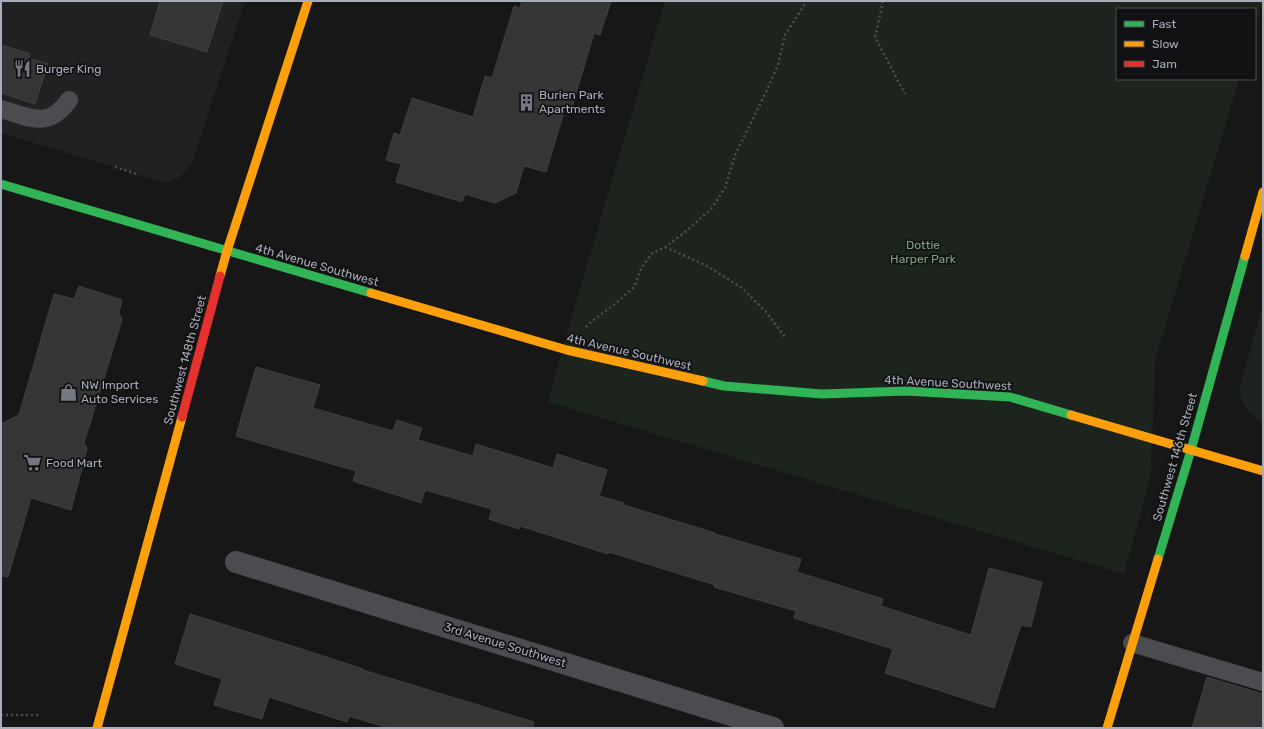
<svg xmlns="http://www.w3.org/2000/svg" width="1264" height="729" font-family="Rubik,sans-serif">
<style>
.built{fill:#212123}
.green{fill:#1d241e}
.building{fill:#353536;stroke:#3f4043}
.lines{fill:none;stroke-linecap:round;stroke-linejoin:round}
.path{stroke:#4d4e52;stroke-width:2.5;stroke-dasharray:2 3;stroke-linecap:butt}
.lane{stroke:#4b4c50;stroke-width:18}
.street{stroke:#4b4c50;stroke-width:22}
.fast{stroke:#30b455;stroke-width:9}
.slow{stroke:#ff9f0a;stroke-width:9}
.jam{stroke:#e5322d;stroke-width:9}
.labels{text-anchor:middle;stroke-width:3.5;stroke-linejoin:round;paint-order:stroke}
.poi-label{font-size:12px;fill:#a8adb8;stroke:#111113;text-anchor:start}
.park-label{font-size:12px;fill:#7fa381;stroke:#111113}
.street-label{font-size:12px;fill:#a8adb8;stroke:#111113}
</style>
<rect width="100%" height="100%" fill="#171717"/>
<path class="built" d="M 1,1 L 245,1 L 192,163 L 181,176 L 167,183 L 1,133 Z"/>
<path class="green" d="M 665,1 L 1263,1 L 1255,27 L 1255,9 L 1117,9 L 1117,79 L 1239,79 L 1155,361 L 1151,475 L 1124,574 L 548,402 L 571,319 Z
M 1263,305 L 1263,423 C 1249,415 1242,405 1239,389 Z"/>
<path class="building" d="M 160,1 L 223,1 L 207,52 L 150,35 Z
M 522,1 L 611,1 L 600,35 L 594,33 L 572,107 L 566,105 L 546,172 L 524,166 L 516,193 L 495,203 L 465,194 L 462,202 L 396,182 L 401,164 L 386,160 L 394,133 L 400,135 L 412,98 L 473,117 L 485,76 L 492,78 L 514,6 L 520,8 Z
M 1,45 L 30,54 L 29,58 L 48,64 L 35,104 L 1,93 Z
M 79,286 L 122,300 L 119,313 L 122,320 L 84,443 L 87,449 L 71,510 L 31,498 L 8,577 L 1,576 L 1,424 L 19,415 L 54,294 L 74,299 Z
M 256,367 L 320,385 L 313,408 L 393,431 L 397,420 L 422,428 L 418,440 L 473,456 L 476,444 L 553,468 L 557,454 L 607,470 L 599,496 L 624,503 L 624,505 L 715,533 L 715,534 L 801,559 L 797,572 L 883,599 L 881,606 L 971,635 L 989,568 L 1042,582 L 1031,627 L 1021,625 L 994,708 L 885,673 L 893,649 L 794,618 L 796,611 L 714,587 L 715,585 L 609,552 L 608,554 L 520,526 L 519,529 L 489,519 L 492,509 L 425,490 L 421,503 L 353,481 L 356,471 L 236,436 Z
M 190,614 L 286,644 L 363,669 L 363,670 L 534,722 L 533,728 L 389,728 L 349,716 L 347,722 L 269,697 L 262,719 L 214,705 L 222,679 L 175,664 Z
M 1207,677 L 1263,694 L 1263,728 L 1192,728 Z"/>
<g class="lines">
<path class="path" d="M 883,1 L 875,37 L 905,94
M 115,167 L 139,175
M 665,247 L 705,265 L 742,288 L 766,312 L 785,337
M 586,327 L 591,322 L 616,303 L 634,287 L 641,269 L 651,254 L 665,247 L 684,233 L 711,209 L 725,188 L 735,155 L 766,92 L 778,65 L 785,35 L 807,1
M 1,715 L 40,715"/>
<path class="lane" d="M 1,109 C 30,118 49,129 69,100
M 1132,643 L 1263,682"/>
<path class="street" d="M 236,562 L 773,728"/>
<path class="fast" d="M 1,184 L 371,293
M 703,381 L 724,386 L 822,394 L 906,391 L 1010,397 L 1071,415
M 1158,559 L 1191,450 L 1245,256"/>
<path class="slow" d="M 1245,256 L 1263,192
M 220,276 L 227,251 L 308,1
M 371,293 L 567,350 L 703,381
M 1071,415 L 1263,471
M 97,728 L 182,417
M 1107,728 L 1158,559"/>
<path class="jam" d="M 182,417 L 220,276"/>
</g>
<defs>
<symbol id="restaurant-bare" viewBox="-9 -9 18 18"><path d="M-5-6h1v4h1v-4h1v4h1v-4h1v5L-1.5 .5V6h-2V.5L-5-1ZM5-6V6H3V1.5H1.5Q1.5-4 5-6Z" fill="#757880" stroke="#111113" stroke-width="2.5" paint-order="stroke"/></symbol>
<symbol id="building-bare" viewBox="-9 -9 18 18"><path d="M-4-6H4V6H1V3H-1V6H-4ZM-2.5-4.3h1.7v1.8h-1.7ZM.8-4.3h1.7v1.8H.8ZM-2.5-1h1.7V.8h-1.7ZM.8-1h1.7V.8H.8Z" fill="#757880" stroke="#111113" stroke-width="2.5" paint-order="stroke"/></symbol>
<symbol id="shop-bare" viewBox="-9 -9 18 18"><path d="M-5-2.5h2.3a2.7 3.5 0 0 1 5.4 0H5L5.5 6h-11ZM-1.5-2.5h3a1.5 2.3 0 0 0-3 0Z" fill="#757880" stroke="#111113" stroke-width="2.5" paint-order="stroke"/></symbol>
<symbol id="supermarket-bare" viewBox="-9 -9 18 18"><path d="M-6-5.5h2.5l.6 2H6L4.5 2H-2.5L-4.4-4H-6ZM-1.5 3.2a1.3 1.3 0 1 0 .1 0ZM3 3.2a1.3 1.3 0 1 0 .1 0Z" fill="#757880" stroke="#111113" stroke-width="2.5" paint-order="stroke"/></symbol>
</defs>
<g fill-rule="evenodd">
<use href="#restaurant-bare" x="10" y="56" width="25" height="25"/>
<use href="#building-bare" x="514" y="90" width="25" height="25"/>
<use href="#shop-bare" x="56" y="380" width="25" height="25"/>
<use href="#supermarket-bare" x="20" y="450" width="25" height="25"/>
</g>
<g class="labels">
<g class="poi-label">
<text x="36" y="73">Burger King</text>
<text x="539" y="99">Burien Park<tspan x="539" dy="14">Apartments</tspan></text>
<text x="81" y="389">NW Import<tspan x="81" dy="14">Auto Services</tspan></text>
<text x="46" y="467">Food Mart</text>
</g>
<g class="park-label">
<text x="923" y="249">Dottie<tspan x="923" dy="14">Harper Park</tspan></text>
</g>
<g class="street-label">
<text transform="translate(317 265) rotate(16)" y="4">4th Avenue Southwest</text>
<text transform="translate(629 352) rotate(13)" y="4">4th Avenue Southwest</text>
<text transform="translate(185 360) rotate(-75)" y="4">Southwest 148th Street</text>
<text transform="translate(948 383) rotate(3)" y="4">4th Avenue Southwest</text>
<text transform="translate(1175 457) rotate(-74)" y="4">Southwest 146th Street</text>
<text transform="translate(505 645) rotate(17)" y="4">3rd Avenue Southwest</text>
</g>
</g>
<rect width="1264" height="729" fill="none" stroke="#a8adb8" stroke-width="4"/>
<rect x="1116" y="8" width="140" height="72" fill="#111113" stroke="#4d4f55"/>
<rect x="1124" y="21" width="20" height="6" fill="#30b455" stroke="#4d4f55"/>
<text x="1152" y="28" font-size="12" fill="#a8adb8">Fast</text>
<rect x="1124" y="41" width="20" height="6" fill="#ff9f0a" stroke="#4d4f55"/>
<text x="1152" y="48" font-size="12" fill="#a8adb8">Slow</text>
<rect x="1124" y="61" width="20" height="6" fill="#e5322d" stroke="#4d4f55"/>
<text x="1152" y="68" font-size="12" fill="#a8adb8">Jam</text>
</svg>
